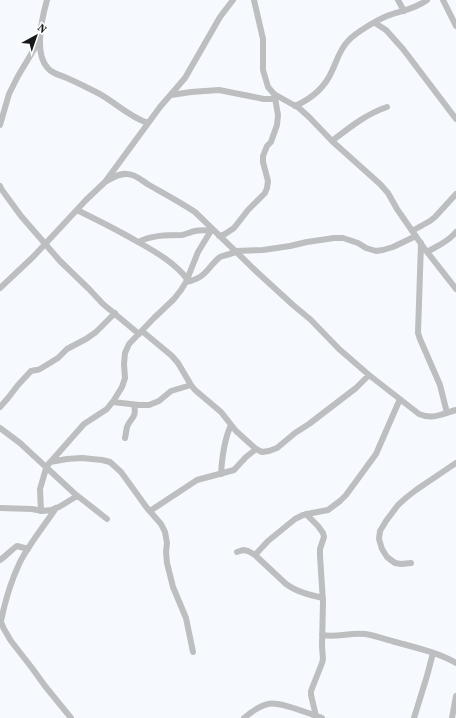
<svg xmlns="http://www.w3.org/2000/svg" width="456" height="718" font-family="'Source Serif 4',serif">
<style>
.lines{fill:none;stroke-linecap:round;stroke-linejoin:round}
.street{stroke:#bcbec0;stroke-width:6}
</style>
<rect width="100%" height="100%" fill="#f6f9fe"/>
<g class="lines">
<path class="street" d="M 47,0 C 42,18 32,57 51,71 C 55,74 62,76 67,78 C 78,83 88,88 98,93 C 115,102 129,117 148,123
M 254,0 L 263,39 L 263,70 L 268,87 L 274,94 L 299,108 L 309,117 L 332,141 L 380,184 L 388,193 L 397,209 L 424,248 L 456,289
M 398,0 L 404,11
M 443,0 L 456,26
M 375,23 L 386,30 L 403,49 L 456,119
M 171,95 L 191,92 L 219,90 L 264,99 L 271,99 L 277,97
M 295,106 C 311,99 325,87 332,71 C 337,60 340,49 348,41 C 355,33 377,20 387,16 C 401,11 415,9 427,0
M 0,125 L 9,94 L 18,76 L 39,41
M 332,141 C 349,128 366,114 387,107
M 105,182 C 112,178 119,173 127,174 C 136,174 142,181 149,185 C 165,194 180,202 195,212 L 258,273 L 293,305 L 311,320 L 339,349 L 369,375 L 419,414 C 433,420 442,414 456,410
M 0,186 L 2,190 L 21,216 L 60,261 L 89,289 L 103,304 L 139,334
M 77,210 C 97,220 118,230 138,242 C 156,252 175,263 187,279
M 412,231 L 430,221 L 435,217 L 456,194
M 219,236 L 225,234 L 234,228 L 248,210 L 265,193 L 267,188 L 268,181 L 263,162 L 263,156 L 267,146 L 271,142 L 277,125 L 278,115 L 275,98
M 138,242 C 152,235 167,235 182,235 C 187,234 190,232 195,231 C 200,230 205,230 211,231
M 421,243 L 418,333 L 420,339 L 440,385 L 447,413
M 235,251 L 263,250 L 290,246 L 307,242 L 334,238 L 343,238 L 358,243 L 366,248 L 376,251 L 383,250 L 393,247 L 416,236
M 427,252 C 437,246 448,242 456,232
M 186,282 C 198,280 204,275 211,266 C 214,263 217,259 220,257 C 225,255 231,254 236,252
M 0,288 L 33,257 L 86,200 L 105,182 L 160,107 L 185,78 L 220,17 L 233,0
M 142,331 L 172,356 L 178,363 L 191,385 L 195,390 L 221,412 L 236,431 L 256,449 L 262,452 L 269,451 L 277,448 L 295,433 L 309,424 L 356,388 L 369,375
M 113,402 L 139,405 L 149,405 L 159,401 L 171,391 L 191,385
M 0,407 L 8,398 L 18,385 L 31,371 L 36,370 L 38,370 L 45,366 L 58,358 L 67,349 L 86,339 L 96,332 L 115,313
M 0,428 L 20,443 L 74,493 L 107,519
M 125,438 C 126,434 126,431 127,427 C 131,417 137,418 134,405
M 50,462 L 67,459 L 82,458 L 102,460 L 110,462 L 121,472 L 147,508 L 161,524 L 165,532 L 167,543 L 166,552 L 167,563 L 173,587 L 186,618 L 193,652
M 221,474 C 222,457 224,440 231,425
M 0,508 L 32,509 L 42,511 L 51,510 L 59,507 L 77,496
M 41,511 L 40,489 L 45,472 L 46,467 L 84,424 L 107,409 L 114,400 L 122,387 L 125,378 L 124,364 L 125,353 L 129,344 L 154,318 L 174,299 L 181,290 L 186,282 L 198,252 L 212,229
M 150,511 L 197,480 L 234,470 L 246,457 L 256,449
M 306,514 L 318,526 L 323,533 L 324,537 L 320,549 L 320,556 L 323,602 L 322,646 L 323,659 L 322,663 L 311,691 L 311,695 L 316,716
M 237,552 L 243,550 L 248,551 L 255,555 L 286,584 C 297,592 310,595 323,598
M 255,555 L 268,541 L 295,519 L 303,515 L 312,513 L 328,510 L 340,501 L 346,495 L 376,454 L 400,399
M 0,560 C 6,556 11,550 17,546 L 28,549
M 411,563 L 401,564 L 395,563 L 387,557 L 382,549 L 379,539 L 380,531 L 386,521 L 398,505 L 407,497 L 416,490 L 456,463
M 0,620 L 4,629 L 11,641 L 32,668 L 45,686 L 71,718
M 1,621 C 5,601 11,581 20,562 C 30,543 44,526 56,508
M 322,635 C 338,638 350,632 365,634 C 374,635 383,639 392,641 C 413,647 437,652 456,663
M 244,718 C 251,712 259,706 268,704 C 279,701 310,714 322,718
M 414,718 L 427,676 L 433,653
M 452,718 L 456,696"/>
</g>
<g transform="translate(36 36) rotate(40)" stroke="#ffffff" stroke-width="3" paint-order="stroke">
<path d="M0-3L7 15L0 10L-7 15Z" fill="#17181a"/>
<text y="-6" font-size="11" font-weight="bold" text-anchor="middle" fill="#17181a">N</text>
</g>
</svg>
